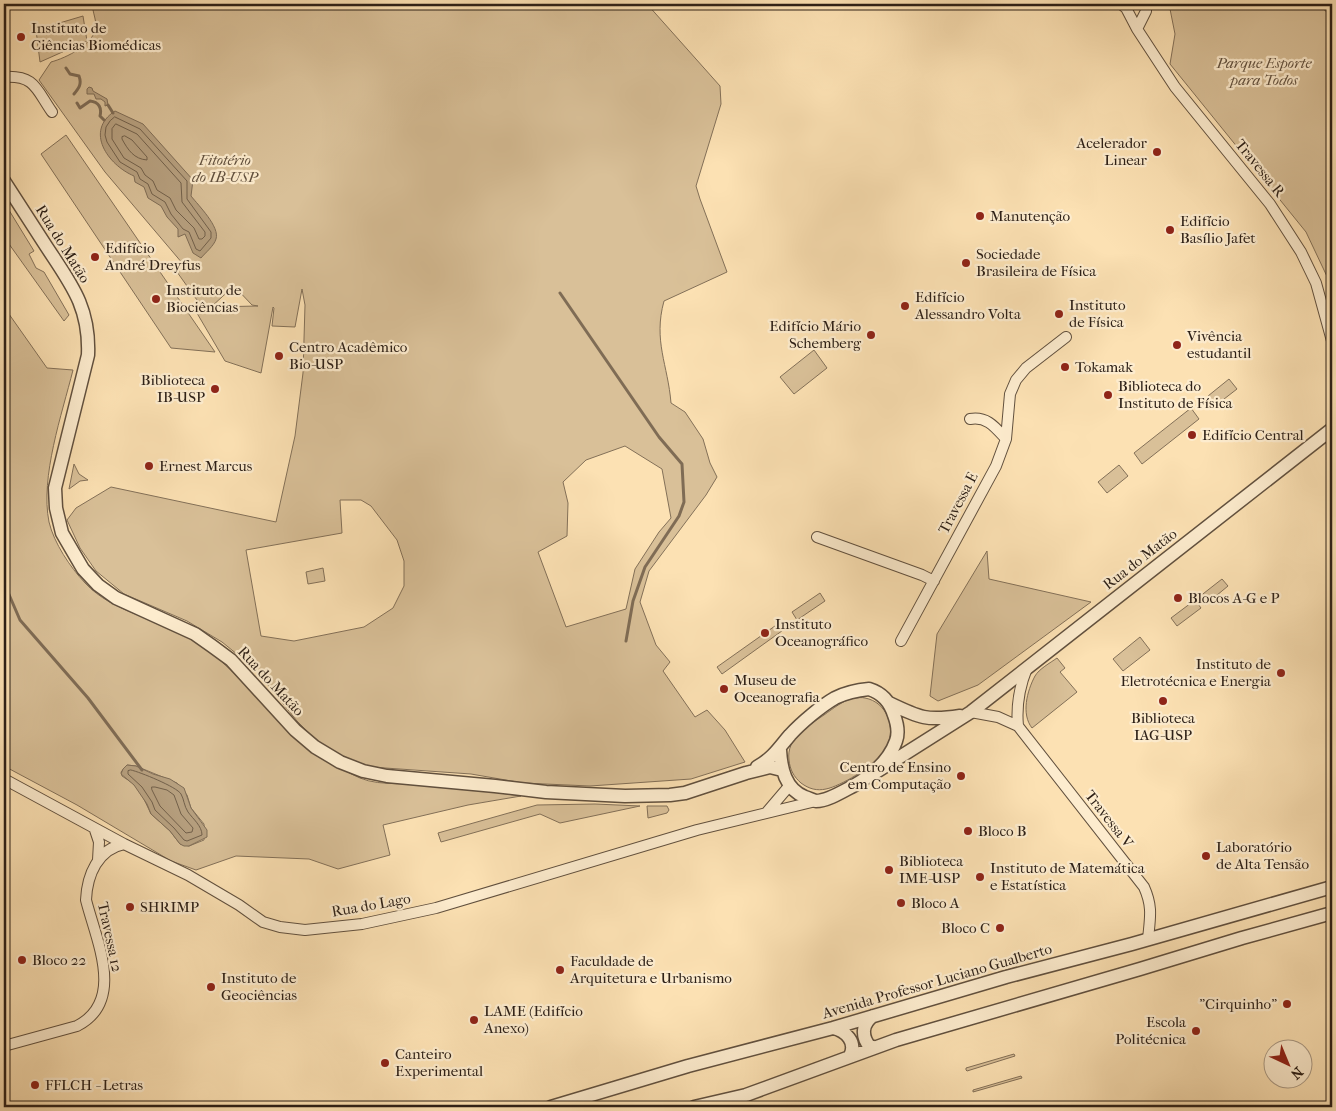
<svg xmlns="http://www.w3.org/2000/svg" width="1336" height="1111" font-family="'IM FELL French Canon',serif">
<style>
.green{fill:#d9c098;stroke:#837058;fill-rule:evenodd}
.water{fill:#b69f7e;stroke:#7f6c55}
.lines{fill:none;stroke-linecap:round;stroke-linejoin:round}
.shore{stroke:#72604a;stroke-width:1}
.stream{stroke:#7f6c55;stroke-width:3}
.minor-casing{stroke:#61503e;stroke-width:12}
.tertiary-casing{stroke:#61503e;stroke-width:15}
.minor{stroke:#fdecce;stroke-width:10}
.tertiary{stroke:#fdecce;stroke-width:12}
.poi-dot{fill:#8f2418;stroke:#fdecce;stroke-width:2}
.labels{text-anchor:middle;stroke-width:4.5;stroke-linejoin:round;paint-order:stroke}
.poi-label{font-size:15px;fill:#2d2017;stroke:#fdecce;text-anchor:start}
.park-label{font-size:15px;font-style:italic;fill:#61503e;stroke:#fdecce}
.street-label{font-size:15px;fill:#2d2017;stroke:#fdecce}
</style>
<rect width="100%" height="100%" fill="#fce1b3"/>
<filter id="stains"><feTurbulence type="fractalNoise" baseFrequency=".004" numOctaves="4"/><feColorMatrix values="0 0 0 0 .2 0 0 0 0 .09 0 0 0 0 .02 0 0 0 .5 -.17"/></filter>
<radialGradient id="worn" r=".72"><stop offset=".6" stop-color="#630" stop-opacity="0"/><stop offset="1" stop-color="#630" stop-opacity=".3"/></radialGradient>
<path class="green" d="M 99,4 L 647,4 L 720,86 L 721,104 L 696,186 L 700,199 L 727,272 L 664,301 C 653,341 668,365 671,403 L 685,412 L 703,439 L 710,463 L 717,477 L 706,495 L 649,571 L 640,602 L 656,645 L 670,662 L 663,671 L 695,717 L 707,710 L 725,730 L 745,762 L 691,779 L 590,786 L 523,783 L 471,774 L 371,767 L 343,757 L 316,740 L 297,721 L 254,668 L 222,642 L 187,621 L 124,594 L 96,571 L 80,548 L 67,520 L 76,508 L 111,487 L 276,522 L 295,436 L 303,373 L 305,305 L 302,289 L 295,327 L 272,326 L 274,308 L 273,307 L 261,373 L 225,361 L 194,308 L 202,307 L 177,272 L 183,264 L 105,172 L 39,80 L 51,62 C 66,58 95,44 96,26 C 96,21 94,15 93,10 ZM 234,286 L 252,305 L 258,306 L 211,307 ZM 625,446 L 662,469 L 671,518 L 659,532 L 635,569 L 626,609 L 566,627 L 538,552 L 567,536 L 568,503 L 563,482 L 586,460 ZM 340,500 L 361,500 L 371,506 L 397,540 L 404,561 L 404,586 L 393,608 L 364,627 L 294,641 L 261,636 L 246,550 L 342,533 Z
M 1169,4 L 1318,4 L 1332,17 L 1332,287 L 1306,232 L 1170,64 L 1175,34 Z
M 83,16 L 87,41 L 40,62 L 36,30 Z
M 66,135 L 215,352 L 171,348 L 41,154 Z
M 4,202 L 34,251 L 29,254 L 36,268 L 44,272 L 69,315 L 64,321 L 4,237 Z
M 4,307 L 47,368 L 73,370 C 62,414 40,477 49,522 C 54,543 70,567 85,583 C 113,613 158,618 192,639 C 231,663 257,701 290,732 C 308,749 337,768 360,778 C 381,787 412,782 435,784 C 463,787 492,792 521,796 L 468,805 L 383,825 L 390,855 L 338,869 L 309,859 L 236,856 L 196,870 L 171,861 L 77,805 L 4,766 ZM 127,765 L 136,766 L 177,783 L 187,795 L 191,808 L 204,824 L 204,840 L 189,846 L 180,844 L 170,831 L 151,814 L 142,795 L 134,784 L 122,776 L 121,772 Z
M 814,350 L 827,368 L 794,394 L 780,377 Z
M 1229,379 L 1237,389 L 1215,406 L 1208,396 Z
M 1191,408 L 1199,419 L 1142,464 L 1134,453 Z
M 74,464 L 79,474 L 88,480 L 80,481 L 69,489 Z
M 1119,465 L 1128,476 L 1107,493 L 1098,482 Z
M 987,551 L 989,579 L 1091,602 L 978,685 L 938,701 L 930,696 L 937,634 Z
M 323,568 L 325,581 L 308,584 L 306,572 Z
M 1222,579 L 1228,586 L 1205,605 L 1199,597 Z
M 820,593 L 825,601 L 797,620 L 792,612 Z
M 1195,600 L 1201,608 L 1177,626 L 1171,618 Z
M 782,621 L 786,628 L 722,674 L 717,667 Z
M 1140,637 L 1150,650 L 1123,671 L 1113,659 Z
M 1057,658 L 1065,668 L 1060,672 L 1077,692 L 1032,728 C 1021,714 1027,691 1035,676 C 1039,669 1050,663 1057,658 Z
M 854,698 C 857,698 862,697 865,698 C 887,702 896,728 887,746 C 886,749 884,753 882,756 C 871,767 841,786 826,789 C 817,791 809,789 801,783 C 794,777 790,770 789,760 C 786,738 808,726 824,715 C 834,708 842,701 854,698 Z
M 595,804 L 640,806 L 560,823 L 540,814 L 441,842 L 438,833 L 537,805 Z
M 647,806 L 667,806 L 669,810 L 667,813 L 648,818 Z
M 1014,1054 L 1015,1056 L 967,1071 L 966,1070 L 966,1068 Z
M 1021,1076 L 1022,1078 L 973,1092 L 973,1090 Z"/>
<path class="water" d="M 89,87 L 92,88 L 93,91 L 107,99 L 108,105 L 105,106 L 105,102 L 101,99 L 96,99 L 94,94 L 87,94 L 87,89 Z
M 115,111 L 143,124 L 193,180 L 191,196 C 199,206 220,227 216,239 C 214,246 205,253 201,258 L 193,253 L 185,234 L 178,237 L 178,229 L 167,217 L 161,206 L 148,198 L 144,187 L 135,182 L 134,176 C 108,165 84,131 115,111 Z
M 127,765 L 136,766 L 153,774 L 170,779 L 184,788 L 191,808 L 207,830 L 207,837 L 189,846 L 184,846 L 180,844 L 170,831 L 151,814 L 147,804 L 134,785 L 121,774 L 123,769 Z"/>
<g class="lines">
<path class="shore" d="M 115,117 L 140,129 L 187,181 L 187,199 L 211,232 L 211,238 L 200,251 L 196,249 L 189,232 L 183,229 L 171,214 L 165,202 L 152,194 L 148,184 L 140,179 L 137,172 L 120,162 L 107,142 L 105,135 L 106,127 L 110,121 Z
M 116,124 L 137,134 L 181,183 L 182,202 L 205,232 L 205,236 L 202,239 L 199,239 L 194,228 L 176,210 L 170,198 L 157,190 L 153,181 L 145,175 L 141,168 L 124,158 L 112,139 L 112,129 Z
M 125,136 L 132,140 L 147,157 L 147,160 C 134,159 128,150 122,139 L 122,137 Z
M 131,770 C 140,772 177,787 181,794 C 184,799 184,806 188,812 C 193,819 202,826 202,835 L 187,841 L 184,840 L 174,828 L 155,810 L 152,802 L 142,787 L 128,774 L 128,771 Z
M 152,787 L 155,787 L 167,790 L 174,795 L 181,814 L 193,828 L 192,832 L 186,833 L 160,806 L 152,790 Z"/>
<path class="stream" d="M 66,68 L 70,74 L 79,76 C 82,84 79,88 74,94
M 77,103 L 80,108 L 90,101 C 99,102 102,108 100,116 L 104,120
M 108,105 L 113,113
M 560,293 L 659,437 L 682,464 L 684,502 L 679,516 L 645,567 L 633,601 L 626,641
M 4,583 L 20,620 L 88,698 L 142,770"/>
<defs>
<path id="minor" d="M 1121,4 L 1126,8 L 1137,29 L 1175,87 L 1270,204 L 1301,252 L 1316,283 L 1332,341
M 1137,29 L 1146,11 L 1146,4
M 4,77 C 35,75 36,89 52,112
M 970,419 C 987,416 995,427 1006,439
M 817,537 L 922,575 L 934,581
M 901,641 L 996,466 L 1006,439 L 1010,394 L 1016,380 L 1026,368 L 1066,337
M 971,712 L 998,717 L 1018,726 L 1144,887 C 1153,907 1150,918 1148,939
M 1018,726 C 1016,705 1019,688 1027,668
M 4,779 L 124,844 L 188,875 L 239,905 L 263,922 L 280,927 L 305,930 L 362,924 L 436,908 L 697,830 L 816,801
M 767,812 L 790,785
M 95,830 L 99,842 L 98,860
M 4,1046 L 77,1026 C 126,1001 96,940 86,900 C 87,875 98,849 124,844"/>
<path id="tertiary" d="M 4,181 C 18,203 32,224 46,246 C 71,284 90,307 88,355 L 55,488 L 56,508 L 62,533 L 83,569 L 98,585 L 116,598 L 195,634 L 212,646 L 231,660 L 295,730 L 315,747 L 340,762 L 363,771 L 387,776 L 495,786 L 546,792 L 625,796 L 670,795 L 685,793 L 746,773 L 770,767 L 782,770
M 889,703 C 920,718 927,721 960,716
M 757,767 C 774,757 778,749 790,735 C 801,723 821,706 835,698 C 845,693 858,690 869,689 C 882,693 890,702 894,715 C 897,723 899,733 896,741 C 889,761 872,775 855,785 C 845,790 828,801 816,801 C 813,800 808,798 805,797 C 785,789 781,768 780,750
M 873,774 L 971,712 L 1332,429
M 873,1016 C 862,1024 861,1036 870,1047 L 874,1047
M 833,1028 C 846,1031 857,1042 850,1056
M 551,1107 L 688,1066 L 833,1028 L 1006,977 L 1132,944 L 1332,887
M 694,1107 L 746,1095 L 896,1040 L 1140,969 L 1242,938 L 1332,913"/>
</defs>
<use href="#minor" class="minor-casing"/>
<use href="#tertiary" class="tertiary-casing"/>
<use href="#minor" class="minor"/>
<use href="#tertiary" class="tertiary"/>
</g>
<g class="poi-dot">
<circle cx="21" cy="37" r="5"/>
<circle cx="1157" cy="152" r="5"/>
<circle cx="980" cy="216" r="5"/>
<circle cx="1170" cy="230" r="5"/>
<circle cx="95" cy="257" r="5"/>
<circle cx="966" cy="263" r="5"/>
<circle cx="156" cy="299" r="5"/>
<circle cx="905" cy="306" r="5"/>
<circle cx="1059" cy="314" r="5"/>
<circle cx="871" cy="335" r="5"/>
<circle cx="1177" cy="345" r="5"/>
<circle cx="279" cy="356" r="5"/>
<circle cx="1065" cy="367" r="5"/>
<circle cx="215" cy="389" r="5"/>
<circle cx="1108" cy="395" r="5"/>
<circle cx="1192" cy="435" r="5"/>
<circle cx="149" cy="466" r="5"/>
<circle cx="1178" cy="598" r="5"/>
<circle cx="765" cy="633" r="5"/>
<circle cx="1281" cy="673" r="5"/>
<circle cx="724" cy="689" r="5"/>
<circle cx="1163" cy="701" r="5"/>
<circle cx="961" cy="776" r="5"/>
<circle cx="968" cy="831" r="5"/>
<circle cx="1206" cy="856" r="5"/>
<circle cx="889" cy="870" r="5"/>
<circle cx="980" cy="877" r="5"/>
<circle cx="901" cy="903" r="5"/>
<circle cx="130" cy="907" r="5"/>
<circle cx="1000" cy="928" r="5"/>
<circle cx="22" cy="960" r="5"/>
<circle cx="560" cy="970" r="5"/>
<circle cx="211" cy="987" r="5"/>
<circle cx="1287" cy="1004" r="5"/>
<circle cx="474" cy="1020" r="5"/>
<circle cx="1196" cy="1031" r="5"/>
<circle cx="385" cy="1063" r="5"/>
<circle cx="35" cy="1085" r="5"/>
</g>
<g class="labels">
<g class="poi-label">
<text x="31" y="33">Instituto de<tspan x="31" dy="17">Ciências Biomédicas</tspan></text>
<text x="1147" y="148" text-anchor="end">Acelerador<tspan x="1147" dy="17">Linear</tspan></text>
<text x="990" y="221">Manutenção</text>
<text x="1180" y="226">Edifício<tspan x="1180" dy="17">Basílio Jafet</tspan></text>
<text x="105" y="253">Edifício<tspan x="105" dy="17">André Dreyfus</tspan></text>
<text x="976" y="259">Sociedade<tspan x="976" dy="17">Brasileira de Física</tspan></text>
<text x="166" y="295">Instituto de<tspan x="166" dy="17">Biociências</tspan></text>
<text x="915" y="302">Edifício<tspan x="915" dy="17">Alessandro Volta</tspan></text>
<text x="1069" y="310">Instituto<tspan x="1069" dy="17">de Física</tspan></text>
<text x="861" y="331" text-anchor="end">Edifício Mário<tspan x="861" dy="17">Schemberg</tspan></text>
<text x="1187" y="341">Vivência<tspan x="1187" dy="17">estudantil</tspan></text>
<text x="289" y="352">Centro Acadêmico<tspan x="289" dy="17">Bio-USP</tspan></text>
<text x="1075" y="372">Tokamak</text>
<text x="205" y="385" text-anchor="end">Biblioteca<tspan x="205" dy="17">IB-USP</tspan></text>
<text x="1118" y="391">Biblioteca do<tspan x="1118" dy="17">Instituto de Física</tspan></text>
<text x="1202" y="440">Edifício Central</text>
<text x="159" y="471">Ernest Marcus</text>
<text x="1188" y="603">Blocos A-G e P</text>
<text x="775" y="629">Instituto<tspan x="775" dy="17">Oceanográfico</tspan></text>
<text x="1271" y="669" text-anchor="end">Instituto de<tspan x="1271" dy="17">Eletrotécnica e Energia</tspan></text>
<text x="734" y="685">Museu de<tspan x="734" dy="17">Oceanografia</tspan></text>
<text x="1163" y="723" text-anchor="middle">Biblioteca<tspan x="1163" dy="17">IAG-USP</tspan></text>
<text x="951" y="772" text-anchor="end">Centro de Ensino<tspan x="951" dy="17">em Computação</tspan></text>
<text x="978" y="836">Bloco B</text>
<text x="1216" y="852">Laboratório<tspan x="1216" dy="17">de Alta Tensão</tspan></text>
<text x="899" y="866">Biblioteca<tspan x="899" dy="17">IME-USP</tspan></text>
<text x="990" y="873">Instituto de Matemática<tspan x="990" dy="17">e Estatística</tspan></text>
<text x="911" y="908">Bloco A</text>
<text x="140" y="912">SHRIMP</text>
<text x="990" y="933" text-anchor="end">Bloco C</text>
<text x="32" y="965">Bloco 22</text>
<text x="570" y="966">Faculdade de<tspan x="570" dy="17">Arquitetura e Urbanismo</tspan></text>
<text x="221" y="983">Instituto de<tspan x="221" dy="17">Geociências</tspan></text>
<text x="1277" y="1009" text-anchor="end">"Cirquinho"</text>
<text x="484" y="1016">LAME (Edifício<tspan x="484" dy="17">Anexo)</tspan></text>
<text x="1186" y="1027" text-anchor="end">Escola<tspan x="1186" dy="17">Politécnica</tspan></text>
<text x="395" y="1059">Canteiro<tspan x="395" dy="17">Experimental</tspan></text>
<text x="45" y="1090">FFLCH - Letras</text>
</g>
<g class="park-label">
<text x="1264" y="68">Parque Esporte<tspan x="1264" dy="17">para Todos</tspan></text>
<text x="225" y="165">Fitotério<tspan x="225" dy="17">do IB-USP</tspan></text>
</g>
<g class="street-label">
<text transform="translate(1260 168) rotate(51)" y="5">Travessa R</text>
<text transform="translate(63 244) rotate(58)" y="5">Rua do Matão</text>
<text transform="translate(958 503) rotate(-62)" y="5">Travessa E</text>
<text transform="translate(1140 559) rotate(-38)" y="5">Rua do Matão</text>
<text transform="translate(271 681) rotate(47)" y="5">Rua do Matão</text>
<text transform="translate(1109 819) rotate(52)" y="5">Travessa V</text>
<text transform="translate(371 905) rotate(-10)" y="5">Rua do Lago</text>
<text transform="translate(110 937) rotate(78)" y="5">Travessa 12</text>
<text transform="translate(937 981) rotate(-16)" y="5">Avenida Professor Luciano Gualberto</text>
</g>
</g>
<rect width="1336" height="1111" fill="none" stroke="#fce1b3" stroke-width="20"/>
<rect x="5" y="5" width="1326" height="1101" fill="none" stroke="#2d2017" stroke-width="2.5"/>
<rect x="10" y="10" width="1316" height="1091" fill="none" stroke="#2d2017"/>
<g transform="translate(1288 1064) rotate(136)"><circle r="24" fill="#fdecce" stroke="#aa9a85"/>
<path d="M0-4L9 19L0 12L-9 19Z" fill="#8f2418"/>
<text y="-8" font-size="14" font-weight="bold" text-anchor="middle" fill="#2d2017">N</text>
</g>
<rect width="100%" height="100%" filter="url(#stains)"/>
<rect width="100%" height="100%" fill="url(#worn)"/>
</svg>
